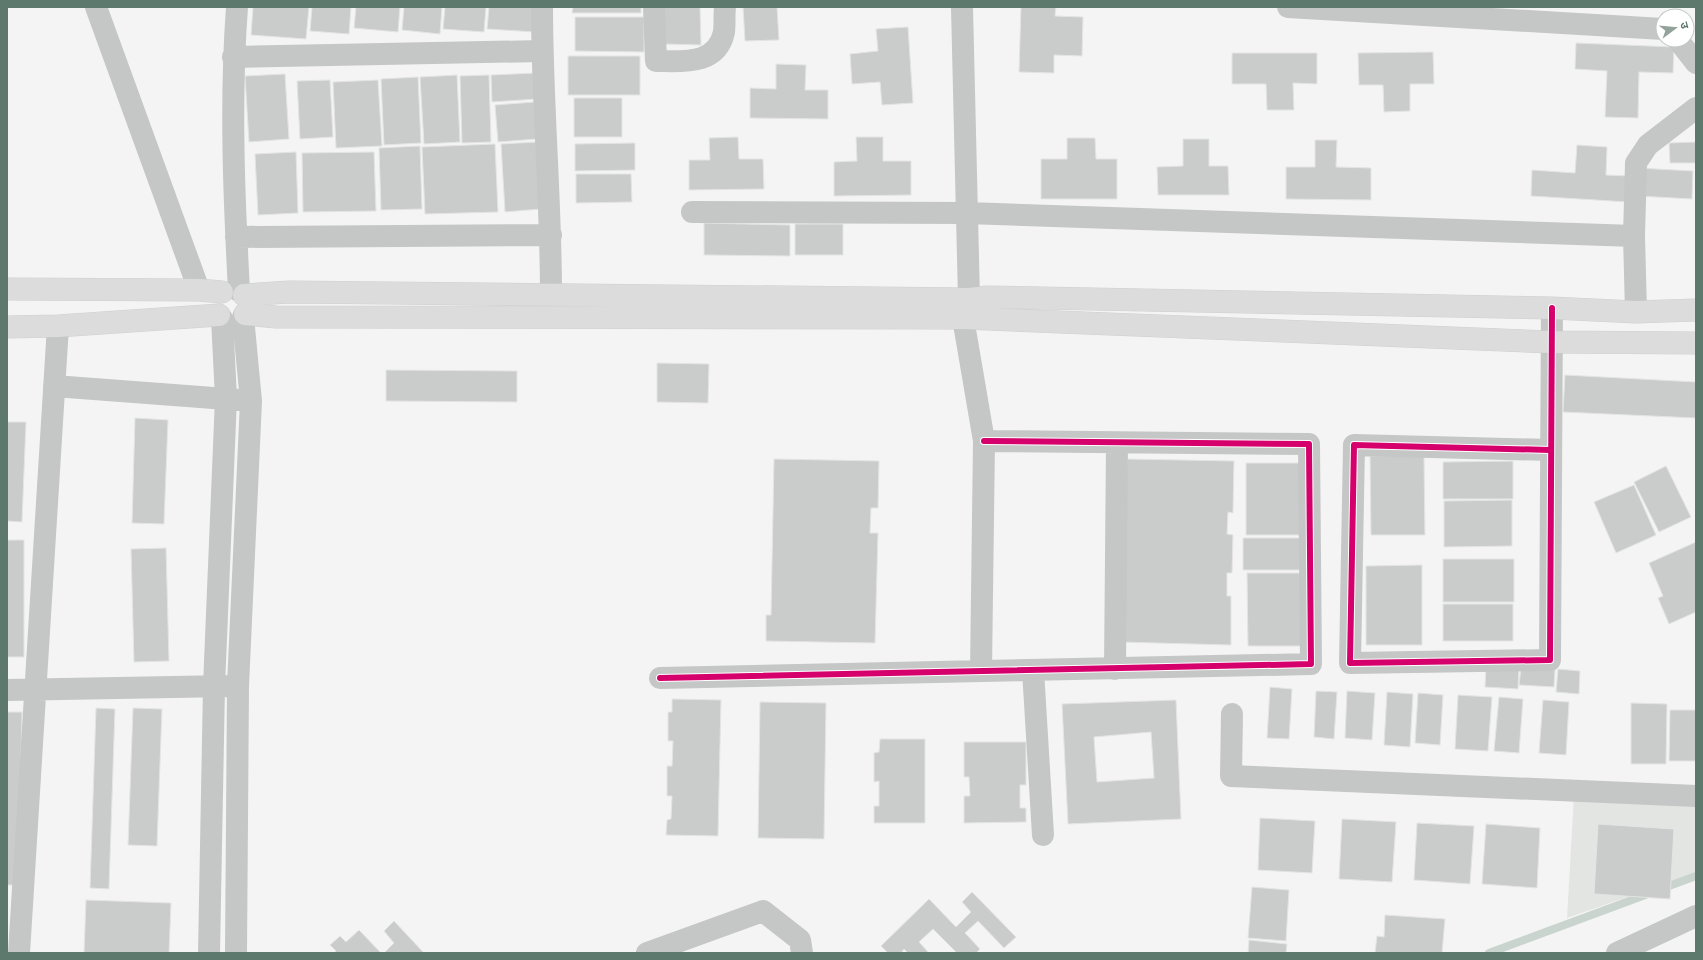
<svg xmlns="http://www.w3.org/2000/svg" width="1703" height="960" font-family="Lato,'Noto Sans Devanagari',sans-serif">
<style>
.built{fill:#e3e5e3}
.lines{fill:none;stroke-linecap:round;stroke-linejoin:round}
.stream{stroke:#c8d4cd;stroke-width:8}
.building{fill:#cacccb;stroke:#e4e4e4;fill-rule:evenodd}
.major-casing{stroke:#cfd0d0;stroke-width:23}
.minor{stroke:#c4c7c5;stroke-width:22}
.major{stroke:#dbdcdb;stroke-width:22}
.cycleway-casing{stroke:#fff;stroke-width:8}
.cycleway{stroke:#d6006c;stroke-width:6}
</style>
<rect width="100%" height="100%" fill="#f5f4f4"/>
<path class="built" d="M 1574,795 L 1696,799 L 1696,873 L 1567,918 Z"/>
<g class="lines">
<path class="stream" d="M 1661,889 L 1696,876
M 1489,953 L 1648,894"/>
</g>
<path class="building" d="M 253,7 L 309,7 L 306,39 L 251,35 Z
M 312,7 L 351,7 L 349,34 L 310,31 Z
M 356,7 L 400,7 L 398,32 L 354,28 Z
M 404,7 L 442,7 L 440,34 L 402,30 Z
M 445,7 L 486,7 L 484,32 L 443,29 Z
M 489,7 L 536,7 L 534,32 L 487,29 Z
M 573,7 L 641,7 L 641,13 L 572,13 Z
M 663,7 L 700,7 L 701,45 L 663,44 Z
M 743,7 L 777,7 L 779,40 L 745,41 Z
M 1021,7 L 1056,7 L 1055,16 L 1083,17 L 1082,56 L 1054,55 L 1054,73 L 1019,72 Z
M 575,17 L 644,17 L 644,52 L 575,51 Z
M 908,27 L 913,103 L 882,105 L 880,82 L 852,84 L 850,54 L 878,51 L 876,29 Z
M 1576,43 L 1674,47 L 1673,73 L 1639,72 L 1638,118 L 1605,117 L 1607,71 L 1575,69 Z
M 1433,52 L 1434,84 L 1410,84 L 1410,111 L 1384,112 L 1383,85 L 1359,85 L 1358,53 Z
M 1232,53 L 1317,53 L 1317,84 L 1293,83 L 1294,110 L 1267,110 L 1266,84 L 1232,84 Z
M 568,56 L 640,56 L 640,95 L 568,95 Z
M 776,64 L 806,65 L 805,90 L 828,90 L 828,119 L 750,118 L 750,88 L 776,89 Z
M 536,73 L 537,99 L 492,102 L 491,75 Z
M 285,74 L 289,139 L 249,142 L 245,76 Z
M 457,75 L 460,142 L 424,144 L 420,77 Z
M 489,75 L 491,142 L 462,143 L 460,76 Z
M 418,77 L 421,143 L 384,145 L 381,79 Z
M 330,80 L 333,137 L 300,139 L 297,81 Z
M 378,80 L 382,146 L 336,148 L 333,82 Z
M 574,98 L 622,98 L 622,137 L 574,137 Z
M 534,102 L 537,139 L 498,142 L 495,105 Z
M 738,137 L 739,159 L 763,159 L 764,189 L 689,190 L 689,160 L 710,160 L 709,138 Z
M 856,137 L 883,137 L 883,161 L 911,161 L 911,195 L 834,196 L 834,162 L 857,161 Z
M 1067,138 L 1095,138 L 1096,159 L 1117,159 L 1117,199 L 1041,199 L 1041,159 L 1067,159 Z
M 1183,139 L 1209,139 L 1209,166 L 1228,166 L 1229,195 L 1158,195 L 1157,167 L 1183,166 Z
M 1315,140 L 1337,140 L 1336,167 L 1371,168 L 1371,200 L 1286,199 L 1286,167 L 1315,167 Z
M 536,142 L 541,209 L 505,212 L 501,144 Z
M 1696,142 L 1696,163 L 1670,163 L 1669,143 Z
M 635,143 L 635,170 L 575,171 L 575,144 Z
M 495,144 L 498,212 L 425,214 L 422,147 Z
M 1577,145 L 1607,147 L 1606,175 L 1630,176 L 1628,202 L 1531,196 L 1532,170 L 1575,173 Z
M 420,146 L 422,209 L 381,210 L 379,148 Z
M 296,152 L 298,213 L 258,215 L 255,154 Z
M 374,152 L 376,211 L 303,212 L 302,153 Z
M 1639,168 L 1693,171 L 1692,199 L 1638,196 Z
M 576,174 L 631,174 L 632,202 L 576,203 Z
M 704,223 L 790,225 L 790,256 L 704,255 Z
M 795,224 L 843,224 L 843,255 L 795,255 Z
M 657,363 L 709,364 L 708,403 L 657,402 Z
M 386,370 L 517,371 L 517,402 L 386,401 Z
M 1565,375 L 1696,382 L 1696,418 L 1563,412 Z
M 135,418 L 168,420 L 164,524 L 132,523 Z
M 7,422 L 26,422 L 22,522 L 7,521 Z
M 1370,456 L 1424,456 L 1425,535 L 1371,535 Z
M 774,459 L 879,461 L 878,508 L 871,508 L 870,533 L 878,533 L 875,643 L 766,641 L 766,615 L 771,615 Z
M 1127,459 L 1234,461 L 1233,513 L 1228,512 L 1227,534 L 1233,535 L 1232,573 L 1227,573 L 1227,596 L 1231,596 L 1231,645 L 1119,642 Z
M 1513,461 L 1513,499 L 1443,499 L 1443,462 Z
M 1246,463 L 1303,463 L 1303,535 L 1246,535 Z
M 1666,466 L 1691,517 L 1659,532 L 1634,482 Z
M 1634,485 L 1656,535 L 1616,553 L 1594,502 Z
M 1512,500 L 1512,546 L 1444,547 L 1444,501 Z
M 1243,538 L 1304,538 L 1304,570 L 1243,570 Z
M 7,540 L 24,540 L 24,657 L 7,657 Z
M 1696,542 L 1696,612 L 1669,624 L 1658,598 L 1663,596 L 1649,563 Z
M 166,548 L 169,661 L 134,662 L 131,549 Z
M 1443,559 L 1514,559 L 1514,602 L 1443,602 Z
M 1422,565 L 1422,645 L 1366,645 L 1366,566 Z
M 1247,573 L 1302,573 L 1302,646 L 1248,646 Z
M 1443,604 L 1513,604 L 1513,641 L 1443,641 Z
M 1486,666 L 1519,669 L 1518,689 L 1485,687 Z
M 1521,668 L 1555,670 L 1554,687 L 1519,685 Z
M 1558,669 L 1580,671 L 1579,694 L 1556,692 Z
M 1270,687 L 1292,689 L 1289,739 L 1267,738 Z
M 1316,691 L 1337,692 L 1334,739 L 1314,737 Z
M 1347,691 L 1375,693 L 1372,740 L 1345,738 Z
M 1387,692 L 1413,694 L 1410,747 L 1384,745 Z
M 1418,693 L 1443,695 L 1440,745 L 1415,743 Z
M 1458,695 L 1492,697 L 1488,751 L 1455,749 Z
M 1499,697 L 1523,699 L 1519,753 L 1494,751 Z
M 672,699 L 721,700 L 718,836 L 666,835 L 667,820 L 671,819 L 672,796 L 667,796 L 667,766 L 672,766 L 673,741 L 668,741 L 668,712 L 672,712 Z
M 1176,700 L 1181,819 L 1068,824 L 1062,704 ZM 1151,732 L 1154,778 L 1097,782 L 1094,737 Z
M 1543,700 L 1569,702 L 1566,755 L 1539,753 Z
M 760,702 L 826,703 L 824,839 L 758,838 Z
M 1631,703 L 1667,704 L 1666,764 L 1631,764 Z
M 96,708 L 115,709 L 109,889 L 90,888 Z
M 133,708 L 162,709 L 157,846 L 128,845 Z
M 1670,710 L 1696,710 L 1696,761 L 1669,761 Z
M 7,712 L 22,712 L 18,885 L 7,885 Z
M 880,739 L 925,739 L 925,823 L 874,823 L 874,806 L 879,806 L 879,781 L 874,782 L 874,753 L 879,752 Z
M 964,742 L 1026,742 L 1026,785 L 1020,785 L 1020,808 L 1026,808 L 1026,822 L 964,823 L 964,796 L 970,796 L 969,777 L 964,777 Z
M 1260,818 L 1315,821 L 1312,873 L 1258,870 Z
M 1342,819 L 1396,822 L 1392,882 L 1339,879 Z
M 1417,823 L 1474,826 L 1470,884 L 1414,880 Z
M 1486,824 L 1540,828 L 1537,888 L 1482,884 Z
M 1598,824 L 1674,829 L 1670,899 L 1594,894 Z
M 1252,887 L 1289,890 L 1286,941 L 1248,938 Z
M 972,892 L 1016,937 L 1004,948 L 978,921 L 965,933 L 980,949 L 976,953 L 957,953 L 933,929 L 919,942 L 929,953 L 908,953 L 904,949 L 901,953 L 888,953 L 881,946 L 929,899 L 956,927 L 971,912 L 962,902 Z
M 86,900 L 171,903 L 169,953 L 84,953 Z
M 1385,915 L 1445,919 L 1442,953 L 1375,953 L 1377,936 L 1384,937 Z
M 394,921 L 424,953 L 384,953 L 394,943 L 384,931 Z
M 359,930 L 381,953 L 334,953 L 336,951 L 330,945 L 340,936 L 346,942 Z
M 1249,940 L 1287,944 L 1286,953 L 1248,953 Z"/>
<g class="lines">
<defs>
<path id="major" d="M 7,289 L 199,290 L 222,292
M 244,295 L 289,292 L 969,299 L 987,297 L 1552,308 L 1636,312 L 1696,310
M 245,314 L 276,317 L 963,318 L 1551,342 L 1696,343
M 7,327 L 58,326 L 219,315"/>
</defs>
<use href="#major" class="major-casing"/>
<path class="minor" d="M 96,7 L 199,290
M 237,7 C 230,101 234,197 239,291
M 542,7 C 542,103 551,198 551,294
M 654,7 L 656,61 C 682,61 717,66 724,32 C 725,24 724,15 725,7
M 962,7 L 969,299
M 1288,7 L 1663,29
M 1678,40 L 1696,63
M 233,57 L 542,51
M 692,212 L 967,213 L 1634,236
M 236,237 L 551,235
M 977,306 L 963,318 L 984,441 L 981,671
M 1636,312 L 1634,236 L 1636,163 L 1648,145 L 1696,108
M 54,386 L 240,400
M 1550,450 L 1354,445 L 1350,663 L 1550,660 L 1552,308
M 1115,669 L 1117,443
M 1033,670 L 1043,835
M 660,678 L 1311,664 L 1309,444 L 984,441
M 7,690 L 228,686
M 1232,714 L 1231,776 L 1696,796
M 19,953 L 58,326
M 209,953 L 214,686 L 226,398 L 222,319
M 236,953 L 238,686 L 251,401 L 243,317
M 647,953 L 763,911 L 800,940 L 802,953
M 1617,953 L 1696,916"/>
<use href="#major" class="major"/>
<defs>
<path id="cycleway" d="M 1550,450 L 1354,445 L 1350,663 L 1550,660 L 1552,308
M 660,678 L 1311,664 L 1309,444 L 984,441"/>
</defs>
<use href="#cycleway" class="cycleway-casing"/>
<use href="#cycleway" class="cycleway"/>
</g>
<rect width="1703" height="960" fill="none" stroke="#5d786d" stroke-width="16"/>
<g transform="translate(1675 28) rotate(74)"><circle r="19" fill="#ffffff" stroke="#bec9c5"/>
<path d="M0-3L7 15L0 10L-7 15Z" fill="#92a39c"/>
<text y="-6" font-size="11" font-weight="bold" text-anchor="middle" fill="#5d786d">उ</text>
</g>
</svg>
